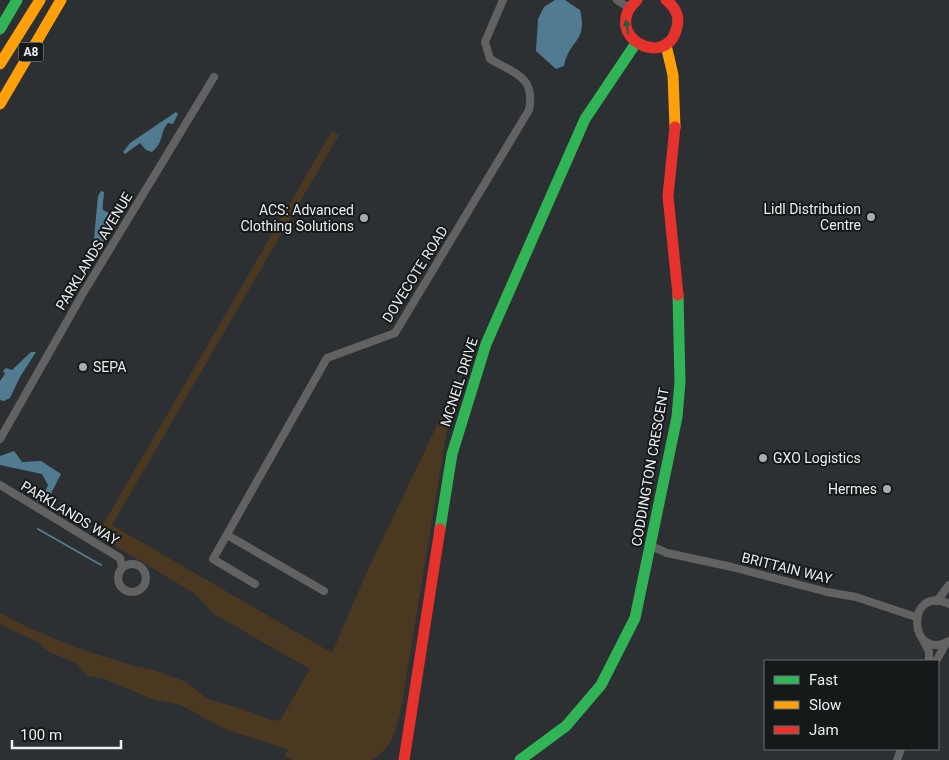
<svg xmlns="http://www.w3.org/2000/svg" width="949" height="760" font-family="Roboto,sans-serif">
<style>
.green{fill:#4a3920}
.water{fill:#517b91}
.lines{fill:none;stroke-linecap:round;stroke-linejoin:round}
.stream{stroke:#517b91;stroke-width:2}
.street{stroke:#626262;stroke-width:8}
.fast{stroke:#30b455;stroke-width:11}
.slow{stroke:#ff9f0a;stroke-width:11}
.jam{stroke:#e5322d;stroke-width:11}
.oneway{fill:#225f35}
.poi-dot{fill:#a8acae;stroke:#16191a;stroke-width:2}
.labels{text-anchor:middle;stroke-width:4;stroke-linejoin:round;paint-order:stroke}
.shield{fill:#16191a;stroke:#aaaeb0;stroke-width:1}
.shield-label{font-size:12px;font-weight:bold;fill:#eaeef1}
.poi-label{font-size:14px;fill:#eaeef1;stroke:#16191a;text-anchor:end}
.street-label{font-size:14px;fill:#eaeef1;stroke:#16191a}
</style>
<rect width="100%" height="100%" fill="#2d3033"/>
<path class="green" d="M 332,131 L 339,135 L 112,525 L 332,653 L 365,576 L 462,373 L 446,436 L 401,709 C 395,732 393,747 372,760 L 294,760 L 285,756 L 288,749 L 227,730 L 181,705 L 152,699 L 105,679 L 88,676 L 76,663 L 49,652 L 38,642 L 0,624 L 0,613 L 31,629 L 80,649 L 131,665 L 153,670 L 187,682 L 207,699 L 236,707 L 274,721 L 281,719 L 310,669 L 214,614 L 194,593 L 97,535 Z"/>
<path class="water" d="M 555,0 L 565,0 L 580,10 C 588,43 569,39 564,66 L 556,69 L 536,51 L 538,19 L 544,7 Z
M 176,112 L 178,114 L 173,124 L 168,123 C 159,133 165,141 152,152 L 146,150 L 140,143 L 125,154 L 123,152 L 130,143 Z
M 101,191 L 104,192 C 104,199 102,203 103,210 L 109,213 L 113,220 L 109,233 L 95,255 L 93,249 L 98,196 Z
M 31,352 L 36,352 L 20,377 L 10,398 L 4,401 L 0,400 L 0,381 L 5,374 L 3,371 L 6,368 L 12,370 Z
M 14,451 L 22,462 L 41,461 L 61,474 L 45,505 L 36,501 L 42,498 L 48,485 L 42,474 L 0,465 L 0,456 Z"/>
<g class="lines">
<path class="stream" d="M 93,258 L 95,253
M 38,529 L 101,565"/>
<path class="street" d="M 617,0 L 629,8
M 0,439 L 82,295 L 214,77
M 0,485 L 120,558 L 122,567
M 227,535 L 324,591
M 651,546 L 667,553 L 732,567 L 827,592 L 856,597 L 916,617
M118 578a14 14 0 1 1 28 0a14 14 0 1 1-28 0Z
M 255,584 L 213,559 L 327,358 L 395,333 L 529,110 C 536,77 514,73 490,59 L 485,42 L 503,0
M 937,601 L 949,585
M 949,604 C 905,583 908,663 949,641
M 923,640 L 929,652 L 929,661
M 936,661 L 947,642
M 897,760 L 901,749"/>
<path class="fast" d="M 0,29 L 17,0
M 440,529 L 452,454 L 486,344 L 585,119 L 636,43
M 520,760 L 566,726 L 601,685 L 635,618 L 677,417 L 680,382 L 678,295"/>
<path class="slow" d="M 666,45 L 673,75 L 675,127
M 0,64 L 40,0
M 0,104 L 61,0"/>
<path class="jam" d="M 637,0 C 599,35 667,72 677,27 C 680,16 675,7 666,0
M 675,127 L 668,196 L 678,295
M 404,760 L 440,529"/>
</g>
<defs><path id="oneway-solid" d="M-6-.8H1V-3.2L6.5 0L1 3.2V.8H-6Z" transform="scale(1.25)"/></defs>
<use class="oneway" href="#oneway-solid" transform="translate(627 27) rotate(-100)"/>
<g class="poi-dot">
<circle cx="871" cy="217" r="5"/>
<circle cx="364" cy="218" r="5"/>
<circle cx="83" cy="367" r="5"/>
<circle cx="763" cy="458" r="5"/>
<circle cx="887" cy="489" r="5"/>
</g>
<g class="labels">
<rect class="shield" x="18.5" y="42.5" width="25" height="19" rx="4"/>
<g class="shield-label">
<text x="31" y="56">A8</text>
</g>
<g class="poi-label">
<text x="861" y="214">Lidl Distribution<tspan x="861" dy="16">Centre</tspan></text>
<text x="354" y="215">ACS: Advanced<tspan x="354" dy="16">Clothing Solutions</tspan></text>
<text x="93" y="372" text-anchor="start">SEPA</text>
<text x="773" y="463" text-anchor="start">GXO Logistics</text>
<text x="877" y="494">Hermes</text>
</g>
<g class="street-label">
<text transform="translate(94 251) rotate(-59)" y="5">PARKLANDS AVENUE</text>
<text transform="translate(415 274) rotate(-58)" y="5">DOVECOTE ROAD</text>
<text transform="translate(459 382) rotate(-72)" y="5">MCNEIL DRIVE</text>
<text transform="translate(650 467) rotate(-80)" y="5">CODDINGTON CRESCENT</text>
<text transform="translate(70 513) rotate(31)" y="5">PARKLANDS WAY</text>
<text transform="translate(787 568) rotate(14)" y="5">BRITTAIN WAY</text>
</g>
</g>
<rect x="764" y="660" width="175" height="90" fill="#16191a" stroke="#6b6e70"/>
<rect x="774" y="676" width="25" height="8" fill="#30b455" stroke="#6b6e70"/>
<text x="809" y="685" font-size="15" fill="#eaeef1">Fast</text>
<rect x="774" y="701" width="25" height="8" fill="#ff9f0a" stroke="#6b6e70"/>
<text x="809" y="710" font-size="15" fill="#eaeef1">Slow</text>
<rect x="774" y="726" width="25" height="8" fill="#e5322d" stroke="#6b6e70"/>
<text x="809" y="735" font-size="15" fill="#eaeef1">Jam</text>
<path d="M12 740v8h109v-8" fill="none" stroke="#eaeef1" stroke-width="2.5"/>
<text x="20" y="740" font-size="15" fill="#eaeef1" stroke="#16191a" stroke-width="4" paint-order="stroke">100 m</text>
</svg>
